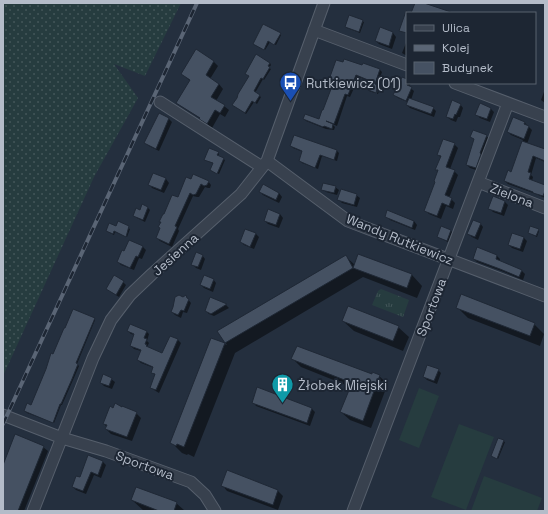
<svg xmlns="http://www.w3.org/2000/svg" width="548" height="514" font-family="'Space Grotesk',sans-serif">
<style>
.grass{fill:#263c3f}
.park{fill:url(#park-tufts)}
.garden{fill:url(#garden-dots)}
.shadow{fill:#0007}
.building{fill:#455162;stroke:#1f2835}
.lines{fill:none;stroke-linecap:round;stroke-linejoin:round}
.minor-casing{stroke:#565f6c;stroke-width:13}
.minor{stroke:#38414e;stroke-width:11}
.rail-casing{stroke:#5a6575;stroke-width:4}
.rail{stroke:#1d2633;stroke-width:2.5;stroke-dasharray:8;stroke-linecap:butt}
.labels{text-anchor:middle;stroke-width:4;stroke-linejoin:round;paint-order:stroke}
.poi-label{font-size:13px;fill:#b4bcc9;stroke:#1d2633;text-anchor:start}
.street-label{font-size:13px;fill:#b4bcc9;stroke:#1d2633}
</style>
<defs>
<pattern id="park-tufts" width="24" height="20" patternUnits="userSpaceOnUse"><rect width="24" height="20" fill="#263c3f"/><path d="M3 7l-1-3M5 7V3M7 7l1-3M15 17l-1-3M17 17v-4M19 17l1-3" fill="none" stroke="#435659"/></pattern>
<pattern id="garden-dots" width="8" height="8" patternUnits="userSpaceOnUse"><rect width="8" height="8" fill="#263c3f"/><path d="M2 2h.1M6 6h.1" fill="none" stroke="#435659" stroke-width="1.8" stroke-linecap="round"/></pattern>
</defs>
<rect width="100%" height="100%" fill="#242f3e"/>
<path class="grass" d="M 419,388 L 439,396 L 419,448 L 399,440 Z
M 459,424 L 494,437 L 466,510 L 431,497 Z
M 484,476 L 542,498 L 537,511 L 471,511 Z"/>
<path class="park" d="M 381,289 L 409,300 L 403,317 L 372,305 L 378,291 Z"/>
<path class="garden" d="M 3,3 L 181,3 L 145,76 L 114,64 L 138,98 L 94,177 L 3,376 Z"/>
<path class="shadow" d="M 350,16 L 364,22 L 360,33 L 347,28 Z
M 380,29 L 393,33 L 396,37 L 392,49 L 379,44 L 376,41 Z
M 280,34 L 281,35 L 276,45 L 270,42 L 265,50 L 256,45 Z
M 406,43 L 407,43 L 407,56 L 402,53 Z
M 196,51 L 214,62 L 218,66 L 210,79 L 219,84 L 223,89 L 216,101 L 224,106 L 229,110 L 225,117 L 220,114 L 212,128 L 201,119 L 182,107 L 177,103 L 190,81 L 182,74 Z
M 256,55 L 270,63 L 271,65 L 269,68 L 271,69 L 264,80 L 263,79 L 255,93 L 261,97 L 257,104 L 254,102 L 246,114 L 235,106 L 250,77 Z
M 362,67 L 380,70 L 382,72 L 375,93 L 369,91 L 367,88 L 369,81 L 359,77 L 350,97 L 347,96 L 337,126 L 332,124 L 335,127 L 334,130 L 326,129 L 306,121 L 304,119 L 319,120 L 324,111 L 331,90 L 327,87 Z
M 407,80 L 407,83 L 411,83 L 409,87 L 414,91 L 411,100 L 433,108 L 436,111 L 434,117 L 410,108 L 407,105 L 408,102 L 398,98 L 394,95 Z
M 379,87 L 380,88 L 378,94 L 377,94 Z
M 545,89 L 545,103 L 541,100 Z
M 460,104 L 463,108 L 460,117 L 458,117 L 456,122 L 451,120 L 447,117 Z
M 480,105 L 491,109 L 494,112 L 490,122 L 480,118 L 477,115 Z
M 159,114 L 169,119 L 172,122 L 159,151 L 149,146 L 145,143 Z
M 513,119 L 525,123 L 532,130 L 527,144 L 545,150 L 545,162 L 536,158 L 531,175 L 533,177 L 532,181 L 545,186 L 545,198 L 536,194 L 508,184 L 505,181 L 512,173 L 523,140 L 511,135 L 508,132 Z
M 294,136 L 337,151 L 339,153 L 337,161 L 322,156 L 318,169 L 302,163 L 300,161 L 303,152 L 293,148 L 291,145 Z
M 486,136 L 490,139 L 479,171 L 470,168 L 467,165 L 475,140 L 471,137 Z
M 454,144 L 458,148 L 450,169 L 454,171 L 458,175 L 449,198 L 451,199 L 455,203 L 453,209 L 446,206 L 441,219 L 429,214 L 425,210 L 436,182 L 438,171 L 437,169 L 441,158 L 438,154 Z
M 218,152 L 219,154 L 218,156 L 225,160 L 219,174 L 211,170 L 214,164 L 207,161 Z
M 154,174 L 166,179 L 169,183 L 164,193 L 152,188 L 149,184 Z
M 187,178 L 208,181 L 211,185 L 210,188 L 208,188 L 205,187 L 199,197 L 197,197 L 193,196 L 178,229 L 179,231 L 172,247 L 160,241 L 157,238 L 178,198 Z
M 263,186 L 279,193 L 282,197 L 279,203 L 263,195 L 260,192 Z
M 335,187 L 339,190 L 337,195 L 326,192 L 323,189 Z
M 356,195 L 360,198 L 357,207 L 342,203 L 338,199 Z
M 505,202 L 508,205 L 504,216 L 493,212 L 489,208 Z
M 143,205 L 148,208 L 150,210 L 145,222 L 137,218 L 134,215 L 140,211 Z
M 269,210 L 280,214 L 283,218 L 279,228 L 268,224 L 265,221 Z
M 388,211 L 414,221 L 417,225 L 415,230 L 390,220 L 387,216 Z
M 118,222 L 130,229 L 127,237 L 115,232 L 114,235 L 108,232 L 116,227 Z
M 480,223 L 483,227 L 478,240 L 472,237 L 468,234 Z
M 538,230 L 539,231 L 537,237 L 529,233 Z
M 451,231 L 452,232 L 448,242 L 438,237 Z
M 256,234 L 259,237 L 254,249 L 244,245 L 241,242 Z
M 513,234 L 524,238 L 527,241 L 523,252 L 512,248 L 509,245 Z
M 130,241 L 143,247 L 146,250 L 142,259 L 139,258 L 134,270 L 121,265 L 118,262 L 125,252 Z
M 478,249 L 497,256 L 500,259 L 499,262 L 522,271 L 525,274 L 523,280 L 504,272 L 477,262 L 474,259 Z
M 202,255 L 205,259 L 201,270 L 196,268 L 192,264 Z
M 359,255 L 412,275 L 422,286 L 417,298 L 363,277 L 235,353 L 194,457 L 188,454 L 187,455 L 182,453 L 172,443 L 212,339 L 227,345 L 218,331 L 345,256 L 355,265 Z
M 213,279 L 216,283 L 213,292 L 204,288 L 201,285 Z
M 123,282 L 126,285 L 119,297 L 111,292 Z
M 186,297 L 191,303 L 187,313 L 183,312 L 181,318 L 175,315 L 172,312 L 183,298 Z
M 210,299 L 226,305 L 229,308 L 214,316 L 209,314 L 206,311 Z
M 457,307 L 534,324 L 544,334 L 540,346 L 468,318 Z
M 94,319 L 95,320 L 77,364 L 79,366 L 73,380 L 62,405 L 61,405 L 54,423 L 27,413 L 25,411 L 31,406 L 53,355 Z
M 343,321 L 398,327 L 409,337 L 403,351 L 354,331 Z
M 128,331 L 146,331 L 149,334 L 147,341 L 149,343 L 147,347 L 163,354 L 178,340 L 181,343 L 159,393 L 154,390 L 151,388 L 155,375 L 152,372 L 154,368 L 141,363 L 138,360 L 141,351 L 134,349 L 131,346 L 135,335 L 131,334 Z
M 292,358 L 372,376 L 379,376 L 388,384 L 387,386 L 371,428 L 350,420 L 341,412 L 351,387 L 301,367 Z
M 438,370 L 441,373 L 437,384 L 427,380 L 424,377 Z
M 111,379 L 115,382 L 112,389 L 104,386 L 101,383 Z
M 258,389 L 312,409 L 315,412 L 310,426 L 256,406 L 253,402 Z
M 113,410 L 136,413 L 141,418 L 132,441 L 111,434 L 106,429 L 107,427 L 104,424 Z
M 498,439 L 505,442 L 498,459 L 492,456 Z
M 43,447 L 48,451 L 24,511 L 3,511 L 3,468 Z
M 89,456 L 103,462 L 106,465 L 101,478 L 94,475 L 86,494 L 76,490 L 73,487 L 80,478 Z
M 227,472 L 278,491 L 283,496 L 278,510 L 227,491 L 222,485 Z
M 132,500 L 176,503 L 184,510 L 185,510 L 186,511 L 144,511 Z"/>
<path class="building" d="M 415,3 L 424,3 L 451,12 L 450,13 L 411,13 Z
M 406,11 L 407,11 L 407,33 L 399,31 Z
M 349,15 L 363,20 L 359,32 L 345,27 Z
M 263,24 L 281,33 L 274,45 L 268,41 L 264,50 L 253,44 Z
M 380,27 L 393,32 L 389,46 L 375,41 Z
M 196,49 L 214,61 L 206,75 L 219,84 L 211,97 L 225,105 L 220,113 L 215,110 L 207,124 L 199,119 L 200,118 L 176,103 L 190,80 L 181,74 Z
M 256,54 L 270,63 L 268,66 L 270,67 L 263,79 L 261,78 L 254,91 L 260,95 L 255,103 L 252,101 L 245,113 L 232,105 L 237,98 L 238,94 L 249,76 L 245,74 Z
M 344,59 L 362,65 L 363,63 L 380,69 L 375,84 L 378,85 L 376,93 L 366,89 L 368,80 L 356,75 L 348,95 L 345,94 L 334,124 L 326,121 L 333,124 L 332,129 L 324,126 L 323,127 L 303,119 L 305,114 L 319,119 L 322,110 L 323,110 L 331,89 L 326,88 L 336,60 L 343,62 Z
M 402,77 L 407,79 L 407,85 L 412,87 L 406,101 L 393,95 Z
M 409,98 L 434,107 L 431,114 L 406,105 Z
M 452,100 L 461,104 L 456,115 L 455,114 L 453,119 L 446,117 Z
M 480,103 L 491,108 L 487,119 L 475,115 Z
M 159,113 L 169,118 L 156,149 L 144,143 Z
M 513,117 L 525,122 L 524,124 L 529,126 L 524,139 L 507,132 Z
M 473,130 L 487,135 L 480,153 L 481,154 L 476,168 L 466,165 L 474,139 L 470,137 Z
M 294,135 L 337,150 L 334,160 L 320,155 L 315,168 L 299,161 L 302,151 L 290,146 Z
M 443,139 L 455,143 L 446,167 L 455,170 L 445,195 L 452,198 L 449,206 L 442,203 L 437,216 L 424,211 L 435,182 L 434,181 L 438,170 L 435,170 L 441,156 L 437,155 Z
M 522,141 L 545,149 L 545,161 L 533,156 L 528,172 L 531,173 L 529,179 L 545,185 L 545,191 L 543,196 L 533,193 L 533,192 L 504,181 L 508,170 L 511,172 Z
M 209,148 L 219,152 L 217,155 L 224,158 L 217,174 L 210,170 L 213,163 L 204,160 Z
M 153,173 L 166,178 L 161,190 L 148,185 Z
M 193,174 L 209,181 L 207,185 L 204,186 L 201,184 L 196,194 L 193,195 L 190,193 L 175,226 L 177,227 L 169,244 L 156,238 L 160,228 L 158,227 L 161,222 L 159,222 L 163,214 L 164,214 L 172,195 L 178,197 L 186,177 L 191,179 Z
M 323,183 L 336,186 L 334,193 L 321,190 Z
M 263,184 L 279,193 L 276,200 L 259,192 Z
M 341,189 L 357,194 L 354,205 L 337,200 Z
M 493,196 L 505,201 L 501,213 L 488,209 Z
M 142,204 L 148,207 L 143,220 L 133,216 L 136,208 L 140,210 Z
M 268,209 L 280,214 L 276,225 L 264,221 Z
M 387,210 L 414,221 L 412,228 L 385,217 Z
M 473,220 L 481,223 L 475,237 L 467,234 Z
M 118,221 L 129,226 L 126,237 L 114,231 L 113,234 L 106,231 L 109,223 L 116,226 Z
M 441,226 L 451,230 L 447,241 L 437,237 Z
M 530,226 L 539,229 L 536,236 L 528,233 Z
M 245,229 L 256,233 L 250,247 L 240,242 Z
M 512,233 L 524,237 L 520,249 L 508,245 Z
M 129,240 L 143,246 L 138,257 L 136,256 L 130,268 L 117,262 L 122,250 L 124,251 Z
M 477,247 L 497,255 L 496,259 L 522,270 L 519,277 L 500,269 L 473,259 Z
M 196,252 L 203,255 L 198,267 L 191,265 Z
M 358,254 L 412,274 L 407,288 L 353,268 Z
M 346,255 L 353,268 L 225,343 L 217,331 Z
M 114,275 L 124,281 L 116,295 L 106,289 Z
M 204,275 L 214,279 L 210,289 L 200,285 Z
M 461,294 L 535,323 L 530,336 L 456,308 Z
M 179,295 L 183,297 L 186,295 L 187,298 L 189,299 L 184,311 L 181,310 L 178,315 L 171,312 L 173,307 L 175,297 Z
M 210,297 L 227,304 L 211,314 L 205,311 Z
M 348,306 L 399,326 L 393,341 L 342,321 Z
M 73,309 L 95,318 L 76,363 L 78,364 L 72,379 L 61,404 L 60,404 L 53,423 L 24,411 L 27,403 L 31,405 L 46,369 L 51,353 L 53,354 L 64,328 L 65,328 Z
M 130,324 L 147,331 L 144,338 L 147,339 L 145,344 L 147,345 L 146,346 L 162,353 L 170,336 L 178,339 L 156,390 L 150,388 L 155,374 L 151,373 L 153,367 L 137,360 L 141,350 L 130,346 L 134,334 L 127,331 Z
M 211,338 L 225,343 L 184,447 L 177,444 L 176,446 L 170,443 Z
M 297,346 L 372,374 L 372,372 L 380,375 L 363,421 L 340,412 L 352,383 L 291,359 Z
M 427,365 L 439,369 L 434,381 L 423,377 Z
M 103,374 L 112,378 L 109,386 L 100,383 Z
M 257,387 L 312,408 L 307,423 L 252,403 Z
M 115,403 L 122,407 L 122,406 L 137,412 L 127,437 L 105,429 L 107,425 L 103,424 L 110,406 L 113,408 Z
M 15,434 L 44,446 L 18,511 L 3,511 L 3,465 Z
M 498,438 L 504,440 L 497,459 L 491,456 Z
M 88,455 L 103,461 L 98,475 L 91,472 L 83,491 L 72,487 L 76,476 L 80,477 Z
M 227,470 L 278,490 L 273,505 L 221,486 Z
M 136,487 L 177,502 L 174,511 L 159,511 L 131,500 Z"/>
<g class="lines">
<defs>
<path id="minor" d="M 314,30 L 407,65
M 455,83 L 545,117
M 160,102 L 262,167
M 267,161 L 348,221 L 545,296
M 478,182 L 545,208
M 3,415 L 62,438 L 106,451 L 191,482 L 205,495 L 215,511
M 33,511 L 93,358 L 111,320 L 130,295 L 152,274 L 241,194 L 267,161 L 324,3
M 353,511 L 508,103"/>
</defs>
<use href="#minor" class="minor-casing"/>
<use href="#minor" class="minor"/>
<defs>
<path id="rail" d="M 3,424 L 197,3"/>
</defs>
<use href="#rail" class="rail-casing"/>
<use href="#rail" class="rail"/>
</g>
<defs>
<symbol id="bus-pin" viewBox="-11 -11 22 30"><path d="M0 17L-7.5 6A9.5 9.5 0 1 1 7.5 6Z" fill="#1a4fb4" stroke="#1d2633"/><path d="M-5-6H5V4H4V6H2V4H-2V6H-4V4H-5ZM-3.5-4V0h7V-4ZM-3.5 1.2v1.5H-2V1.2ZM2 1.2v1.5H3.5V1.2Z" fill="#fff"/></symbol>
<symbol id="building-pin" viewBox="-11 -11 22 30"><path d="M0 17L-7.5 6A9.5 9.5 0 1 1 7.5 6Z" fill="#0f9aa8" stroke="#1d2633"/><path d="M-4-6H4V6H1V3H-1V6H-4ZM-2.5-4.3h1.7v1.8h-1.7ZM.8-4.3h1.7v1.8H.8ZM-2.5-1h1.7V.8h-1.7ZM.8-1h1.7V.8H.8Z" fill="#fff"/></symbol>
</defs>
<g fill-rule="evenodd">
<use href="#bus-pin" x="278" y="70" width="25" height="34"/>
<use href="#building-pin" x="270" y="372" width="25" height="34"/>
</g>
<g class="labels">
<g class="poi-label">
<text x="306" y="88">Rutkiewicz (01)</text>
<text x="298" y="390">Żłobek Miejski</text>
</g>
<g class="street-label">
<text transform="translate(512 195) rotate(21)" y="5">Zielona</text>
<text transform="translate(400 239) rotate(22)" y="5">Wandy Rutkiewicz</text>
<text transform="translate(175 254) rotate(-42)" y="5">Jesienna</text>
<text transform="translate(431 307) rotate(-69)" y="5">Sportowa</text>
<text transform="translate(145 465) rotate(20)" y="5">Sportowa</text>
</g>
</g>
<rect width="548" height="514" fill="none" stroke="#b4bcc9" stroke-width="8"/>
<rect x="406" y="12" width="130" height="72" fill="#1d2633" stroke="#59626f"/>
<rect x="414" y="25" width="20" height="6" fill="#38414e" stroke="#59626f"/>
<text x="442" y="32" font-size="12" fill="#b4bcc9">Ulica</text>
<rect x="414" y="45" width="20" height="6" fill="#5a6575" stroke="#59626f"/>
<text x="442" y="52" font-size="12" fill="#b4bcc9">Kolej</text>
<rect x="414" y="62" width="20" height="12" fill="#455162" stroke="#59626f"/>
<text x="442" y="72" font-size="12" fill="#b4bcc9">Budynek</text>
</svg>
